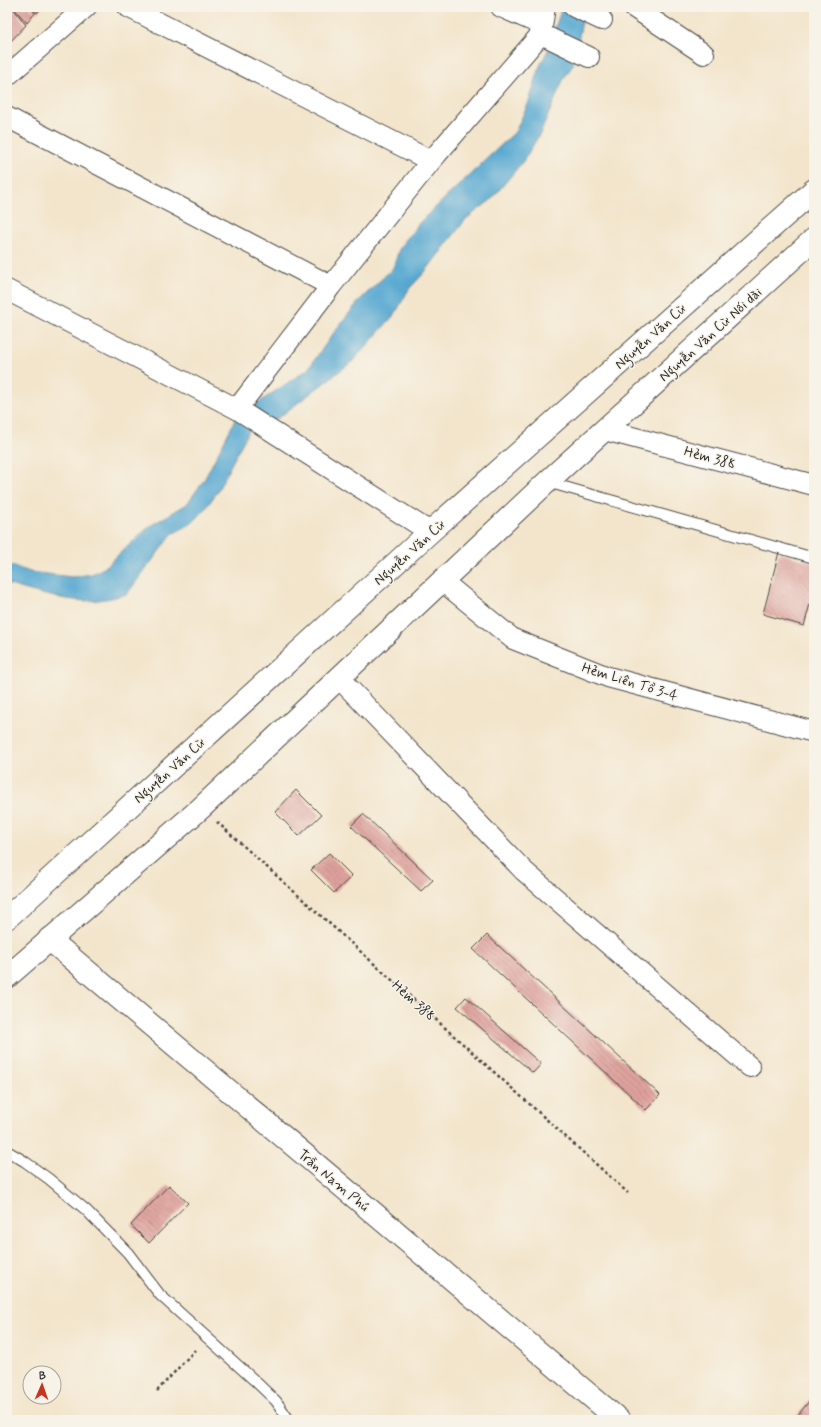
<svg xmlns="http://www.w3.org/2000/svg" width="821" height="1427" font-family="Mynerve,sans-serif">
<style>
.water{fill:#56a8d1;stroke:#406a7e}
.building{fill:url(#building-back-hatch)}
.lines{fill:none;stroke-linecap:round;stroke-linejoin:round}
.service-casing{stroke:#494743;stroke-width:12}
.minor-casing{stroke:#494743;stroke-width:22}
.tertiary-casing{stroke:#494743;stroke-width:24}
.secondary-casing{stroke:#494743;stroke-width:24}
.path{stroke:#494743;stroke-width:2.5;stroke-dasharray:3 3;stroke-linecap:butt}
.service{stroke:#fff;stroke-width:10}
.minor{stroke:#fff;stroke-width:20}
.tertiary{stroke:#fff;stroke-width:22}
.secondary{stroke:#fff;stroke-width:22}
.labels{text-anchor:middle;stroke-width:3;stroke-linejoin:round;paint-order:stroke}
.street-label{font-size:14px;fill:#2b2b2b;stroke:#f7f3e8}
</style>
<defs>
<pattern id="building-back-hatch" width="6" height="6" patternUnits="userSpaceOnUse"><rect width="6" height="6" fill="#dfa29d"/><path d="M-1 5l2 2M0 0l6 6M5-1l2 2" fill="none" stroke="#b58480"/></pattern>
</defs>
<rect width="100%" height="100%" fill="#f7f3e8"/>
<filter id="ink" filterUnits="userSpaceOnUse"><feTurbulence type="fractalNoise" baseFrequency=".025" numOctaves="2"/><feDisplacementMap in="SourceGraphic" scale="8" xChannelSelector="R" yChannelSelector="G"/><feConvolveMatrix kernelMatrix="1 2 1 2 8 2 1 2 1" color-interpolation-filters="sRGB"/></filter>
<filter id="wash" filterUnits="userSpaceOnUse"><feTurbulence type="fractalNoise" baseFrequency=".012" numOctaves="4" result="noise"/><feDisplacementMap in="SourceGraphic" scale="16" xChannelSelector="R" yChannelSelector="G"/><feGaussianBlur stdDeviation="0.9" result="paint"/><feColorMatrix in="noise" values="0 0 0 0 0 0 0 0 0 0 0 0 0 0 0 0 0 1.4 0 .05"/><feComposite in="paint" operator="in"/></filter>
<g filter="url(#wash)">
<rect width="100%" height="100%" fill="#f3e5cc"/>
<path class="water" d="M 562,7 L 585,7 L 573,65 L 564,78 L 541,132 L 524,160 L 491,200 L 466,219 L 425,272 L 409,289 L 395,314 L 353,361 L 278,418 L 249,430 L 217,492 L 204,511 L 191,524 L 172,534 L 127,594 C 118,596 109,599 99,600 C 74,604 32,592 7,584 L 7,564 L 30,572 L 72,577 L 92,574 L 104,568 L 150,526 L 187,504 L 204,480 L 236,418 L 308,369 L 338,327 L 360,300 L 393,268 L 400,247 L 420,222 L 515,132 L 529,102 L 540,66 L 548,50 Z"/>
<g id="blocks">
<path class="building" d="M 7,7 L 12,7 L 26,25 L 10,42 L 7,39 Z
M 13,7 L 30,7 L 35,13 L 27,23 Z
M 31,7 L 42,7 L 37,13 Z
M 779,552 L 814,563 L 814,589 L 804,626 L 763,614 Z
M 296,790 L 321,815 L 299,836 L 275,812 Z
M 363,814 L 433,880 L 421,891 L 351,826 Z
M 329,853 L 352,876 L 334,893 L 311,870 Z
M 487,935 L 660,1095 L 646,1110 L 473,949 Z
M 466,997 L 541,1064 L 533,1073 L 457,1007 Z
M 169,1185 L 188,1203 L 149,1243 L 131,1225 Z
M 814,1395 L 814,1420 L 794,1420 Z"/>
</g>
</g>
<g filter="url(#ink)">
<use href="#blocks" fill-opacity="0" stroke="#494743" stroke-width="1"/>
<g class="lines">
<defs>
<path id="service" d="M 547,482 L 814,558
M 7,1151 L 24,1161 L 49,1179 L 86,1210 L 128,1253 L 160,1295 L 254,1380 L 276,1401 L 289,1420"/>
<path id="minor" d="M 128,7 L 431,161
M 501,7 L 542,25
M 574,7 L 602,20
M 633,7 L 704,54
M 541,34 L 589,57
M 7,76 L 86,7
M 7,117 L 331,286
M 7,290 L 237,409 L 430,532
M 237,409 L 331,286 L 431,161 L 541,34 L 545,7
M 605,430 L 814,485
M 442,581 L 513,639 L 608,677 L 814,732
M 339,678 L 524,871 L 750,1067"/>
<path id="tertiary" d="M 49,939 L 619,1420"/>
<path id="secondary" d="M 7,918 L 430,532 L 814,190
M 7,977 L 201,808 L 547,482 L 814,239"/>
</defs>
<use href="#service" class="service-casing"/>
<use href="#minor" class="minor-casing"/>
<use href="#tertiary" class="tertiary-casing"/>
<use href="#secondary" class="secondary-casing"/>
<path class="path" d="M 217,822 L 628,1193
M 157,1391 L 195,1350"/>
<use href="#service" class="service"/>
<use href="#minor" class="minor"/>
<use href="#tertiary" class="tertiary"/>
<use href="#secondary" class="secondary"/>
</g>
</g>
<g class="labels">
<g class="street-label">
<text transform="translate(710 334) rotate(-42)" y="5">Nguyễn Văn Cừ Nối dài</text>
<text transform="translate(650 336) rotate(-42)" y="5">Nguyễn Văn Cừ</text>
<text transform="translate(710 457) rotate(15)" y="5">Hẻm 388</text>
<text transform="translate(409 552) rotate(-42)" y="5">Nguyễn Văn Cừ</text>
<text transform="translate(630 681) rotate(17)" y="5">Hẻm Liên Tổ 3-4</text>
<text transform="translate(169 770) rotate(-42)" y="5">Nguyễn Văn Cừ</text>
<text transform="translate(414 1000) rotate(42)" y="5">Hẻm 388</text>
<text transform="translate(334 1180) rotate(40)" y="5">Trần Nam Phú</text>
</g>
</g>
<rect width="821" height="1427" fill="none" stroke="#f7f3e8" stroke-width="24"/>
<g transform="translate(42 1385) rotate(2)"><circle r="19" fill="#f7f3e8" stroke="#a5a39c"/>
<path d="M0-3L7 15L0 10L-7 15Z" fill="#c8321e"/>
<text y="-6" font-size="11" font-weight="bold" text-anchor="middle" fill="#2b2b2b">B</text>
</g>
</svg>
